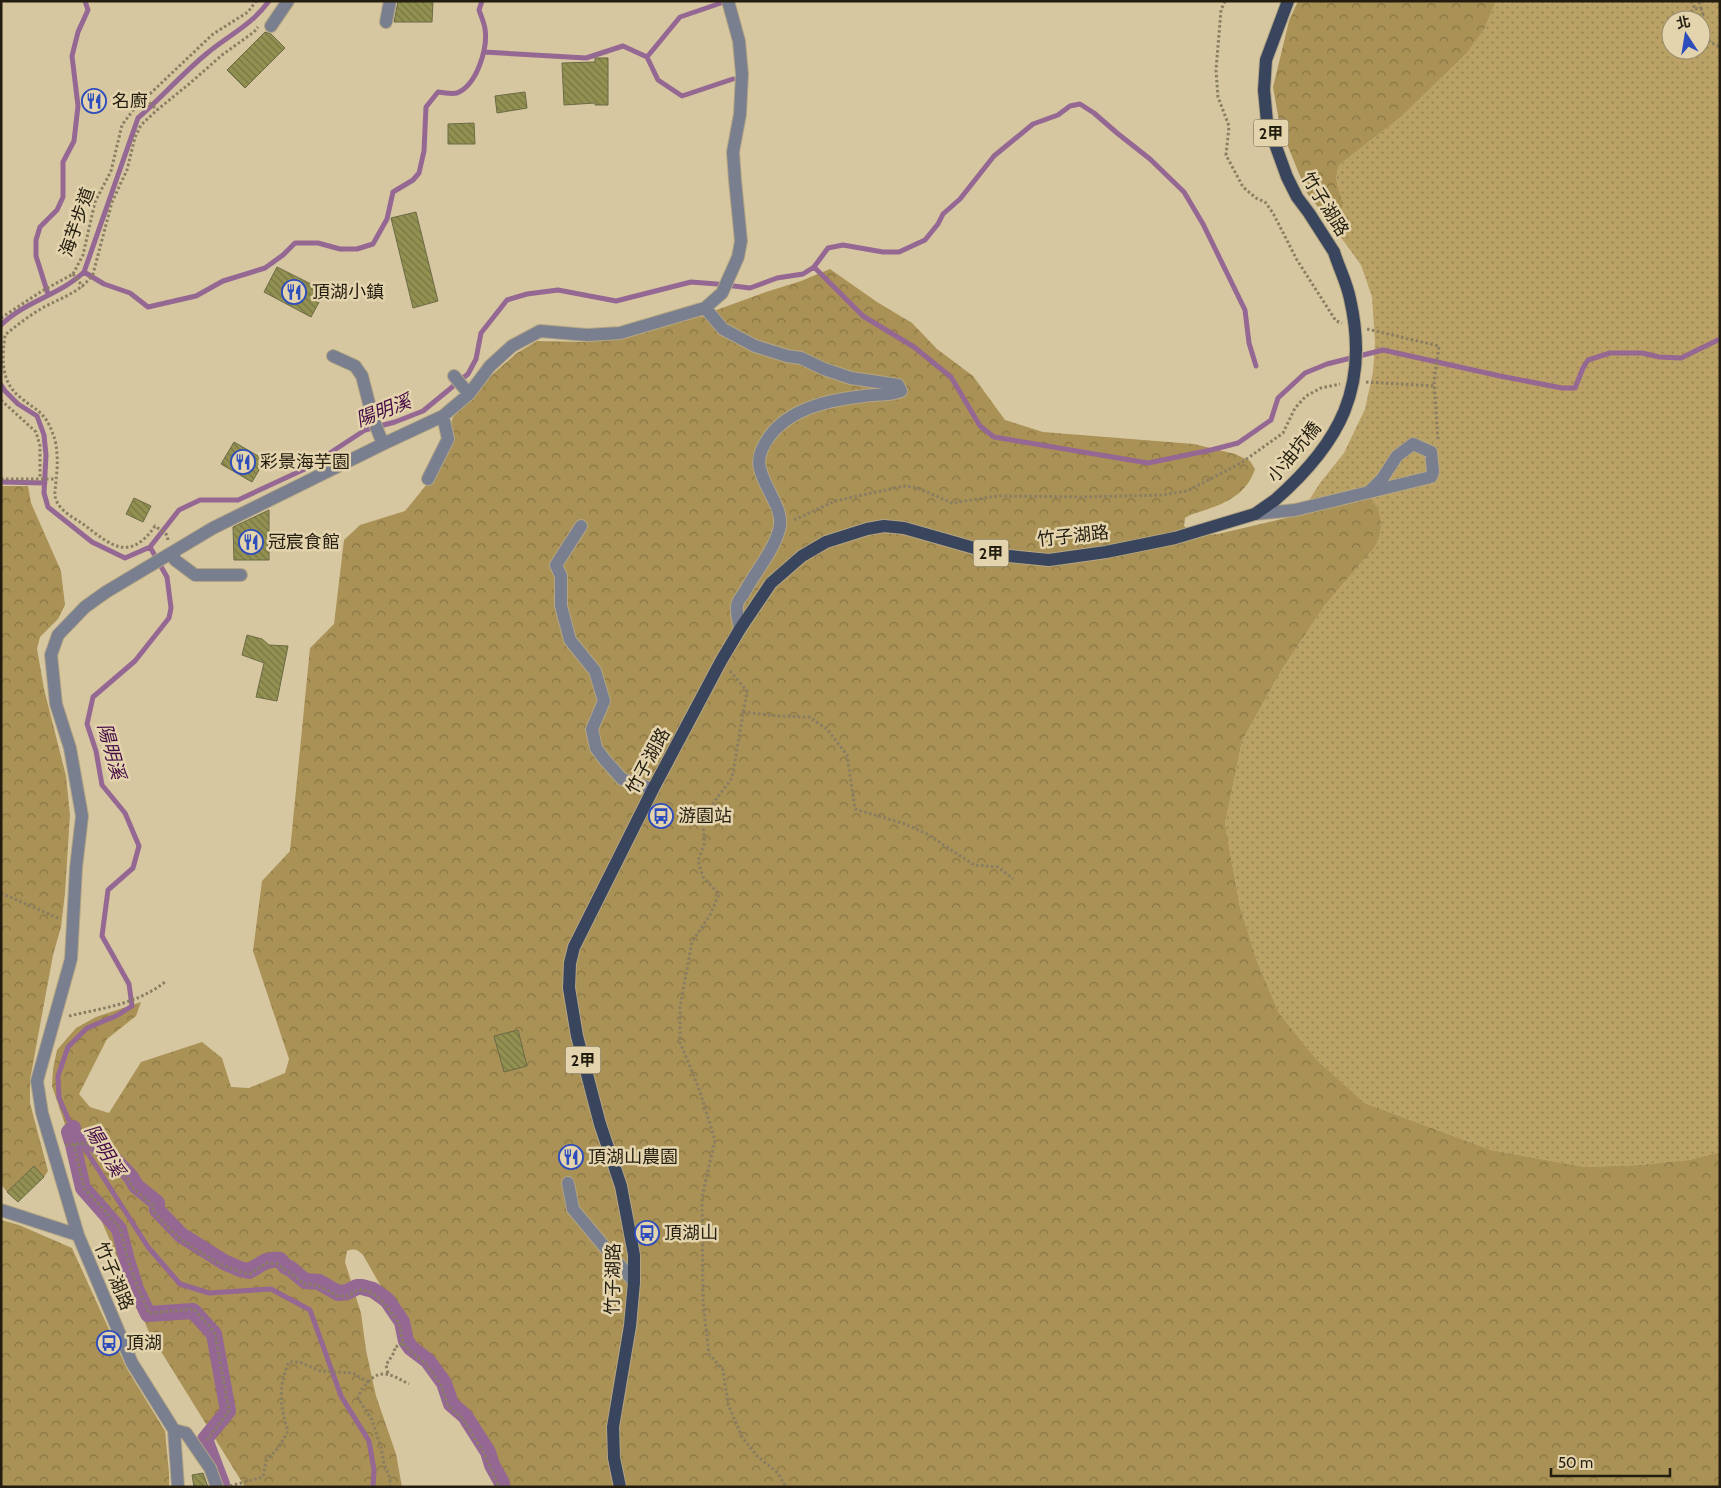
<svg xmlns="http://www.w3.org/2000/svg" width="1721" height="1488" font-family="Cabin,'Noto Sans TC',sans-serif">
<style>
.grass{fill:url(#grass-dots);fill-rule:evenodd}
.forest{fill:url(#forest-crowns)}
.lines{fill:none;stroke-linecap:round;stroke-linejoin:round}
.stream{stroke:#956894;stroke-width:5}
.canal{stroke:#956894;stroke-width:16}
.building{fill:url(#building-back-hatch);stroke:#6b6a46}
.minor-casing{stroke:#b3a584;stroke-width:14}
.major-casing{stroke:#b3a584;stroke-width:14}
.path{stroke:#897e62;stroke-width:3;stroke-dasharray:2.5 2.5;stroke-linecap:butt}
.minor{stroke:#797f8e;stroke-width:12}
.major{stroke:#39445d;stroke-width:12}
.major-bridge-casing{stroke:#b3a584;stroke-width:14;stroke-linecap:butt}
.major-bridge{stroke:#39445d;stroke-width:12}
.labels{text-anchor:middle;stroke-width:5;stroke-linejoin:round;paint-order:stroke}
.shield{fill:#e4d4ae;stroke:#5d543f;stroke-width:1}
.shield-label{font-size:16px;font-weight:bold;fill:#231d0f}
.poi-label{font-size:18px;fill:#231d0f;stroke:#e4d4ae;text-anchor:start}
.street-label{font-size:18px;fill:#231d0f;stroke:#e4d4ae}
.water-label{font-size:19px;font-style:italic;fill:#450b46;stroke:#e4d4ae}
</style>
<defs>
<pattern id="grass-dots" width="8" height="8" patternUnits="userSpaceOnUse" patternTransform="scale(1.25)"><rect width="8" height="8" fill="#baa166"/><path d="M2 2h.1M6 6h.1" fill="none" stroke="#978352" stroke-width="1.8" stroke-linecap="round"/></pattern>
<pattern id="forest-crowns" width="20" height="18" patternUnits="userSpaceOnUse" patternTransform="scale(1.25)"><rect width="20" height="18" fill="#aa9155"/><path d="M2 6a3 3 0 1 1 6 0M12 15a3 3 0 1 1 6 0" fill="none" stroke="#8a7645"/></pattern>
<pattern id="building-back-hatch" width="6" height="6" patternUnits="userSpaceOnUse" patternTransform="scale(1.25)"><rect width="6" height="6" fill="#939152"/><path d="M-1 5l2 2M0 0l6 6M5-1l2 2" fill="none" stroke="#787642"/></pattern>
</defs>
<rect width="100%" height="100%" fill="#d7c7a1"/>
<path class="grass" d="M 1496,1 L 1720,1 L 1720,1152 L 1689,1160 L 1639,1165 L 1585,1167 L 1491,1150 L 1365,1103 L 1316,1059 L 1279,1013 L 1257,961 L 1240,907 L 1225,824 L 1242,741 L 1281,671 L 1325,605 L 1374,548 L 1301,513 L 1320,483 L 1344,453 L 1365,409 L 1373,372 L 1375,342 L 1372,297 L 1361,265 L 1329,221 L 1340,210 C 1342,194 1333,182 1339,165 L 1401,117 L 1466,54 L 1484,30 ZM 1671,20 L 1701,20 L 1701,50 L 1671,50 Z"/>
<path class="forest" d="M 1298,1 L 1496,1 L 1484,30 L 1466,54 L 1401,117 L 1339,165 C 1333,182 1340,190 1343,206 L 1340,210 L 1329,221 L 1307,193 L 1280,127 L 1273,87 L 1289,21 Z
M 830,269 L 877,302 L 912,323 L 937,349 L 973,376 L 1005,420 L 1043,432 L 1194,444 L 1235,454 L 1250,461 L 1255,469 C 1245,499 1218,506 1190,515 L 1185,518 L 1184,526 C 1195,536 1204,535 1218,534 L 1371,498 C 1383,514 1384,530 1374,548 L 1325,605 L 1281,671 L 1242,741 L 1225,824 L 1240,907 L 1257,961 L 1279,1013 L 1316,1059 L 1365,1103 L 1491,1150 L 1585,1167 L 1639,1165 L 1689,1160 L 1720,1152 L 1720,1487 L 498,1487 L 487,1454 L 465,1419 L 453,1390 L 406,1330 L 363,1255 C 358,1250 355,1248 347,1251 L 345,1262 L 361,1313 L 366,1350 L 376,1396 L 396,1454 L 402,1487 L 245,1487 L 149,1332 L 82,1175 L 52,1086 L 53,1069 L 57,1050 L 76,1028 L 96,1017 L 141,1002 L 136,1016 L 107,1039 L 79,1094 L 90,1107 L 109,1113 L 141,1062 L 202,1042 L 222,1058 L 231,1087 L 249,1088 L 285,1073 L 289,1059 L 253,951 L 262,881 L 290,851 L 310,648 L 334,624 L 344,540 L 360,525 L 405,511 L 432,478 L 453,417 L 494,373 L 517,353 L 537,341 L 586,342 L 625,337 L 697,317 L 766,292 L 801,281 Z
M 1,486 L 28,486 L 31,503 L 61,571 L 65,605 L 58,619 L 40,637 L 37,649 L 44,689 L 66,776 L 70,815 L 65,893 L 61,927 L 53,955 L 30,1080 L 30,1103 L 48,1171 L 44,1177 L 34,1167 L 7,1192 L 1,1184 Z
M 1,1220 L 19,1225 L 72,1248 L 127,1369 L 165,1431 L 169,1473 L 169,1487 L 1,1487 Z"/>
<g class="lines">
<path class="stream" d="M 484,52 L 586,58 L 623,46 L 647,57 L 658,80 L 682,96 L 733,79
M 647,57 L 680,17 L 721,3
M 814,267 L 863,316 L 914,347 L 951,377 L 980,426 L 994,437 L 1148,463 L 1211,450 L 1238,443 L 1271,420 L 1278,398 L 1305,373 L 1327,364 L 1383,350 L 1500,376 L 1562,388 L 1575,388 L 1583,368 L 1588,360 L 1610,353 L 1642,353 L 1659,357 L 1681,358 L 1720,339
M 84,272 L 104,284 L 130,293 L 148,307 L 196,296 L 223,281 L 265,268 L 283,255 L 295,243 L 318,243 L 340,249 L 357,249 L 373,244 L 387,219 L 393,192 L 413,180 L 419,173 L 424,151 L 426,107 L 438,92 C 444,93 452,94 457,93 C 477,85 488,48 485,29 C 484,22 481,16 479,10 L 482,1
M 48,294 L 36,256 L 36,240 L 40,227 L 57,210 L 63,197 L 63,162 L 74,141 L 78,106 L 72,56 L 78,32 L 88,10 L 85,1
M 1,325 C 25,301 60,295 84,272 L 138,118 C 161,98 181,75 205,55 C 227,36 251,26 269,1
M 1,385 L 5,391 L 18,404 L 37,416 L 44,435 L 46,455 L 44,493 L 48,507 L 92,542 L 125,558 L 150,547
M 1,482 L 45,483
M 373,1487 L 374,1470 L 369,1441 L 341,1396 L 310,1310 L 271,1289 L 209,1293 L 180,1284 L 148,1247 L 73,1130 L 59,1098 L 58,1076 L 68,1047 L 87,1028 L 116,1016 L 132,1006 L 129,984 L 102,936 L 108,890 L 133,868 L 139,846 L 125,813 L 102,785 L 96,751 L 87,724 L 93,697 L 135,661 L 169,618 L 171,608 L 167,577 L 150,547 L 179,510 L 200,500 L 238,500 L 307,468 L 365,430 L 395,422 L 423,411 L 468,374 L 476,359 L 481,333 L 507,300 L 527,294 L 558,290 L 616,301 L 691,282 L 717,284 L 750,288 L 777,278 L 803,274 L 814,267 L 828,248 L 843,245 L 883,252 L 899,252 L 925,240 L 938,224 L 943,214 L 960,199 L 994,156 L 1033,124 L 1058,115 L 1070,106 L 1080,104 L 1094,113 L 1117,133 L 1150,159 L 1184,192 L 1203,224 L 1245,310 L 1249,343 L 1256,366"/>
<path class="canal" d="M 80,1140 L 88,1140 L 111,1156 L 131,1177 L 136,1186 L 157,1203 L 157,1210 L 181,1235 L 224,1262 L 240,1269 L 249,1271 C 261,1265 266,1258 280,1260 L 285,1266 L 291,1269 L 305,1281 L 319,1282 L 338,1293 L 347,1292 L 357,1287 L 362,1287 L 373,1290 L 387,1300 L 402,1322 L 406,1341 L 411,1348 L 428,1361 L 444,1383 L 451,1404 L 465,1416 L 488,1452 L 492,1465 L 502,1483 L 502,1487
M 72,1142 L 69,1132 L 73,1128
M 73,1145 L 83,1188 L 119,1229 L 127,1260 L 136,1289 L 148,1314 L 193,1311 L 214,1334 L 228,1411 L 205,1439 L 222,1484"/>
</g>
<path class="building" d="M 398,1 L 433,1 L 432,22 L 394,22 Z
M 265,32 L 271,34 L 285,48 L 245,88 L 227,70 Z
M 595,58 L 608,58 L 608,105 L 595,105 L 595,103 L 564,105 L 562,63 L 595,62 Z
M 525,92 L 527,108 L 497,113 L 495,96 Z
M 474,123 L 475,144 L 448,144 L 448,124 Z
M 416,212 L 438,301 L 413,308 L 391,218 Z
M 277,267 L 325,291 L 311,317 L 264,292 Z
M 234,442 L 265,460 L 252,482 L 221,464 Z
M 134,498 L 151,506 L 143,522 L 126,514 Z
M 269,510 L 269,560 L 234,560 L 233,527 Z
M 247,635 L 262,639 L 269,645 L 288,646 L 277,701 L 256,697 L 264,663 L 242,655 Z
M 518,1030 L 527,1066 L 504,1072 L 494,1036 Z
M 34,1166 L 44,1177 L 18,1202 L 7,1192 Z
M 203,1473 L 208,1487 L 194,1487 L 192,1475 Z"/>
<g class="lines">
<defs>
<path id="minor" d="M 386,22 L 390,1
M 271,26 L 288,1
M 705,308 L 723,329 L 755,346 L 787,356 L 801,358 L 824,369 L 851,378 L 898,385 L 901,391 C 889,396 876,394 864,396 C 829,400 790,408 769,437 C 764,444 759,454 759,462 C 760,485 786,508 779,530 C 773,552 755,572 744,593 C 741,597 737,602 737,606 C 736,613 739,622 740,629
M 333,356 L 355,366 L 362,376 L 373,419 L 383,444
M 454,376 L 469,394
M 428,479 L 448,439 L 443,416
M 1255,514 L 1295,510 L 1431,477 L 1433,472 L 1431,452 L 1413,444 L 1397,456 L 1382,479 L 1370,491
M 581,526 L 556,565 L 561,576 L 561,606 L 570,640 L 595,671 L 604,701 L 592,729 L 596,748 L 605,760 L 622,779 L 653,789
M 173,552 L 175,560 L 195,575 L 241,575
M 568,1183 L 573,1209 L 634,1282
M 1,1210 L 78,1235
M 174,1430 L 186,1433 L 210,1468 L 217,1487
M 178,1487 L 174,1430 L 132,1363 L 78,1235 L 42,1113 L 37,1081 L 71,959 L 76,868 L 82,816 L 70,748 L 56,704 L 51,655 L 58,635 L 85,607 L 106,592 L 213,528 L 383,444 L 443,416 L 469,394 L 490,366 L 512,346 L 540,331 L 587,335 L 620,333 L 705,308 L 722,293 L 738,257 L 741,241 L 735,180 L 733,152 L 740,114 L 742,74 L 739,41 L 728,1"/>
<path id="major" d="M 1288,1 L 1266,60 L 1264,90 L 1267,122 L 1287,177 L 1297,197 L 1309,213 L 1334,252
M 620,1487 L 614,1458 L 613,1427 L 630,1326 L 634,1282 L 634,1255 L 621,1186 L 600,1124 L 577,1036 L 569,988 L 570,963 L 574,947 L 653,789 L 721,661 L 740,629 L 771,583 L 802,556 L 826,542 L 867,529 L 884,526 L 904,528 L 999,555 L 1049,560 L 1106,552 L 1175,538 L 1255,514 L 1275,500"/>
</defs>
<use href="#minor" class="minor-casing"/>
<use href="#major" class="major-casing"/>
<path class="path" d="M 1225,1 L 1221,10 L 1216,70 L 1218,97 L 1229,126 L 1226,155 L 1243,187 L 1256,198 L 1265,202 L 1273,213 L 1297,260 L 1336,321 L 1342,323
M 1691,1 L 1695,9
M 1690,20 L 1688,14 L 1695,9 L 1701,8 L 1699,1
M 1693,20 L 1692,16 L 1703,15 L 1701,8
M 1701,27 L 1710,42 L 1720,47
M 146,99 L 157,110
M 73,274 L 83,255 L 95,202 L 111,171 L 122,125 L 134,109 L 213,34 L 248,12 L 256,1
M 73,274 L 83,287
M 1,318 L 42,291 L 73,274
M 1367,329 L 1439,346 L 1434,381 L 1438,441
M 1366,382 L 1435,386
M 1,400 L 36,432 L 40,446 L 40,478
M 1,479 L 56,479
M 794,520 L 835,501 L 904,486 L 918,488 L 952,503 L 997,496 L 1085,497 L 1162,495 L 1187,491 L 1241,463 L 1283,433 L 1295,408 L 1306,396 L 1321,388 L 1340,384
M 168,540 L 167,535 L 155,526 C 129,563 111,545 83,524 C 74,518 62,512 57,502 C 53,494 56,488 56,479 C 58,466 58,446 53,434 C 45,412 37,411 21,398 C 0,382 2,358 5,335 C 17,325 30,315 44,307 C 63,297 81,292 93,274 L 112,202 L 127,170 L 135,137 L 141,125 L 157,110 L 189,84 L 222,55 L 254,32 L 258,27
M 730,671 L 747,691 L 732,778 L 702,818 L 705,842 L 698,861 L 703,877 L 719,894 L 710,915 L 692,942 L 680,1007 L 680,1042 L 699,1089 L 715,1140 L 702,1197 L 703,1302 L 709,1354 L 723,1370 L 728,1404 L 742,1437 L 757,1456 L 778,1473 L 786,1487
M 743,712 L 777,716 L 809,717 L 827,729 L 847,755 L 855,809 L 905,824 L 927,834 L 974,865 L 998,867 L 1013,879
M 1,893 L 60,919
M 69,1016 C 103,1008 137,1004 165,982
M 74,1144 L 84,1188 L 120,1228 L 128,1260 L 138,1288 L 149,1313 L 194,1309 L 215,1333 L 229,1411 L 207,1440
M 66,1145 L 86,1143 L 109,1159 L 128,1179 L 133,1188 L 153,1205 L 153,1211 C 162,1220 171,1232 181,1239 C 200,1253 226,1270 250,1274 L 267,1263 L 278,1264 L 283,1269 L 289,1272 L 304,1284 L 317,1285 L 338,1296 L 348,1296 L 358,1290 L 362,1290 L 372,1293 L 384,1303 L 399,1323 L 403,1343 L 409,1350 L 426,1364 L 441,1385 L 448,1406 L 462,1418 L 484,1453 L 499,1487
M 388,1373 L 386,1365 L 395,1351 L 394,1348 L 403,1343
M 368,1382 C 382,1367 393,1376 409,1384
M 230,1486 L 263,1477 L 266,1461 L 279,1447 L 288,1431 C 280,1407 278,1386 289,1362 L 299,1362 L 321,1371 L 353,1373 L 368,1382 L 361,1390 L 358,1398 L 372,1420 L 381,1447 L 384,1464 L 390,1478 L 390,1487"/>
<use href="#minor" class="minor"/>
<use href="#major" class="major"/>
<defs>
<path id="major-bridge" d="M 1275,500 C 1340,443 1370,387 1350,299 C 1347,283 1339,268 1334,252"/>
</defs>
<use href="#major-bridge" class="major-bridge-casing"/>
<use href="#major-bridge" class="major-bridge"/>
</g>
<defs>
<symbol id="restaurant-ring" viewBox="-11 -11 22 22"><circle r="9.5" fill="#e4d4ae" stroke="#2d4dbd" stroke-width="1.5"/><path d="M-5-6h1v4h1v-4h1v4h1v-4h1v5L-1.5 .5V6h-2V.5L-5-1ZM5-6V6H3V1.5H1.5Q1.5-4 5-6Z" fill="#2d4dbd"/></symbol>
<symbol id="bus-ring" viewBox="-11 -11 22 22"><circle r="9.5" fill="#e4d4ae" stroke="#2d4dbd" stroke-width="1.5"/><path d="M-5-6H5V4H4V6H2V4H-2V6H-4V4H-5ZM-3.5-4V0h7V-4ZM-3.5 1.2v1.5H-2V1.2ZM2 1.2v1.5H3.5V1.2Z" fill="#2d4dbd"/></symbol>
</defs>
<g fill-rule="evenodd">
<use href="#restaurant-ring" x="80" y="87" width="28" height="28"/>
<use href="#restaurant-ring" x="280" y="278" width="28" height="28"/>
<use href="#restaurant-ring" x="229" y="448" width="28" height="28"/>
<use href="#restaurant-ring" x="237" y="528" width="28" height="28"/>
<use href="#bus-ring" x="647" y="802" width="28" height="28"/>
<use href="#restaurant-ring" x="557" y="1143" width="28" height="28"/>
<use href="#bus-ring" x="633" y="1219" width="28" height="28"/>
<use href="#bus-ring" x="95" y="1329" width="28" height="28"/>
</g>
<g class="labels">
<g class="shield">
<rect x="1253.5" y="119.5" width="35" height="27" rx="4"/>
<rect x="973.5" y="539.5" width="35" height="27" rx="4"/>
<rect x="565.5" y="1046.5" width="35" height="27" rx="4"/>
</g>
<g class="shield-label">
<text x="1271" y="139">2甲</text>
<text x="991" y="559">2甲</text>
<text x="583" y="1066">2甲</text>
</g>
<g class="poi-label">
<text x="112" y="107">名廚</text>
<text x="312" y="298">頂湖小鎮</text>
<text x="260" y="468">彩景海芋園</text>
<text x="268" y="548">冠宸食館</text>
<text x="678" y="822">游園站</text>
<text x="588" y="1163">頂湖山農園</text>
<text x="664" y="1239">頂湖山</text>
<text x="126" y="1349">頂湖</text>
</g>
<g class="street-label">
<text transform="translate(1325 204) rotate(58)" y="6">竹子湖路</text>
<text transform="translate(77 222) rotate(-71)" y="6">海芋步道</text>
<text transform="translate(1294 452) rotate(-50)" y="6">小油坑橋</text>
<text transform="translate(1073 536) rotate(-6)" y="6">竹子湖路</text>
<text transform="translate(648 761) rotate(-62)" y="6">竹子湖路</text>
<text transform="translate(114 1276) rotate(67)" y="6">竹子湖路</text>
<text transform="translate(613 1279) rotate(-89)" y="6">竹子湖路</text>
</g>
<g class="water-label">
<text transform="translate(383 410) rotate(-21)" y="7">陽明溪</text>
<text transform="translate(112 751) rotate(75)" y="7">陽明溪</text>
<text transform="translate(105 1150) rotate(59)" y="7">陽明溪</text>
</g>
</g>
<rect width="1721" height="1488" fill="none" stroke="#231d0f" stroke-width="5"/>
<g transform="translate(1686 35) rotate(348)"><circle r="24" fill="#e4d4ae" stroke="#978b6e"/>
<path d="M0-4L9 19L0 12L-9 19Z" fill="#2d4dbd"/>
<text y="-8" font-size="14" font-weight="bold" text-anchor="middle" fill="#231d0f">北</text>
</g>
<path d="M1551 1468v8h119v-8" fill="none" stroke="#231d0f" stroke-width="2.5"/>
<text x="1558" y="1468" font-size="15" fill="#231d0f" stroke="#e4d4ae" stroke-width="4" paint-order="stroke">50 m</text>
</svg>
